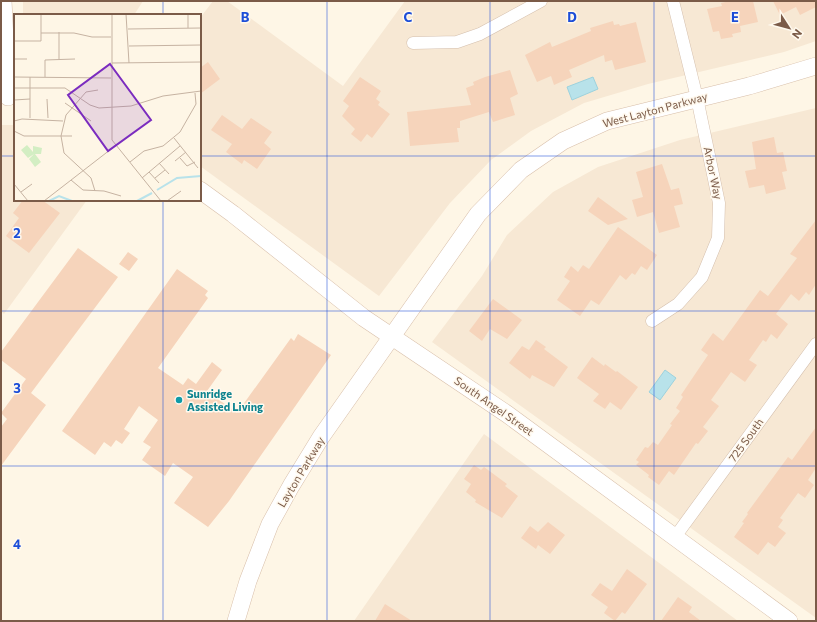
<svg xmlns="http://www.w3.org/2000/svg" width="817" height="622" font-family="Commissioner,sans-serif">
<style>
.residential{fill:#f7e8d4}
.water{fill:#b8e2ea;stroke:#9dd2dd}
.building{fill:#f6d4bb}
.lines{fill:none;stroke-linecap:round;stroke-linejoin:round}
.street-casing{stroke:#d4bfad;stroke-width:13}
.secondary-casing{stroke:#d8bfaa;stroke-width:18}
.street{stroke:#fff;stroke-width:12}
.secondary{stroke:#fff;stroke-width:17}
.grid{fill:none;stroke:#1d4ed8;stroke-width:1;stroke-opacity:0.55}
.culture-dot{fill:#0f9aa8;stroke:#fff9ee;stroke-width:1.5}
.labels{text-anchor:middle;stroke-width:3;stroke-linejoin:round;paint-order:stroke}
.street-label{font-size:11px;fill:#7b5b48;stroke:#fff9ee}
.culture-label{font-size:11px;font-weight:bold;fill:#0d838f;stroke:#fff9ee;text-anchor:start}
.inset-river{fill:none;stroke:#b8e2ea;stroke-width:2}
.inset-road{fill:none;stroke:#c6b3a2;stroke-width:1}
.view{fill:#7b2cbf;fill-opacity:0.15;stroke:#7b2cbf;stroke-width:2}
.inset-edge{fill:none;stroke:#7b5b48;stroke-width:2}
.grid-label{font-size:13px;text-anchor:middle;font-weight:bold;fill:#1d4ed8;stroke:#fff9ee;stroke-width:3;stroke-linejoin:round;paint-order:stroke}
</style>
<rect width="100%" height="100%" fill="#fef6e6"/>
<path class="residential" d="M 23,1 L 143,1 L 134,15 L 23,15 Z
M 213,1 L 227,1 L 343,86 L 405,1 L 816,1 L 816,41 L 784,52 L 648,84 L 584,103 L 531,131 L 491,160 L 450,203 L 379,296 L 200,166 L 200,18 Z
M 816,108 L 816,618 L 432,342 L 482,276 L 507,235 L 553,192 L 598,167 L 680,140 Z
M 1,125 L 15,125 L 15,200 L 87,200 L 4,314 L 1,311 Z
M 484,434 L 738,621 L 354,621 Z"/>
<path class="water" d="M 593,77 L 598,89 L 572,100 L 567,87 Z
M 665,370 L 676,378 L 660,400 L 649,392 Z"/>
<path class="building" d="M 730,1 L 753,1 L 758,22 L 740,26 L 741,32 L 732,34 L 733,37 L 721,39 L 719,31 L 713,32 L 707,9 L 722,6 L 721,3 Z
M 773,1 L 816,1 L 816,7 L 800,15 L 796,7 L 780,15 Z
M 613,21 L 614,25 L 619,24 L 620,26 L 636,22 L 646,62 L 615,70 L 612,60 L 605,62 L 604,55 L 569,70 L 572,77 L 554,85 L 551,76 L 537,82 L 525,55 L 550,42 L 552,47 L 591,31 L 590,28 Z
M 208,62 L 220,79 L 200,94 L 200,68 Z
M 510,70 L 518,94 L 510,98 L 515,115 L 493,122 L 489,112 L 460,121 L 460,128 L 457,128 L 459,142 L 410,146 L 407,112 L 471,105 L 466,88 L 474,85 L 473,82 L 485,77 Z
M 360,77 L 381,91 L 376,99 L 380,102 L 378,105 L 390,114 L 372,138 L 367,134 L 361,142 L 351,134 L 355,129 L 342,116 L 349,106 L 343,101 Z
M 222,115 L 242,129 L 251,118 L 272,132 L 264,143 L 271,149 L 257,169 L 244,160 L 242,164 L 226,152 L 232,144 L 211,130 Z
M 774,137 L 777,153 L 783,152 L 787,171 L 782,172 L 786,189 L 766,194 L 764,185 L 749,188 L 745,171 L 756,169 L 752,142 Z
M 662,164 L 671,190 L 679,188 L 683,204 L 674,206 L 680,227 L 659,233 L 653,212 L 637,217 L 632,200 L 643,197 L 636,172 Z
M 598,197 L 628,219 L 608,225 L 588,211 Z
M 23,200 L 42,200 L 60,213 L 29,253 L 6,236 L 19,218 L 13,213 Z
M 816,220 L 816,284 L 809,295 L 806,292 L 799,301 L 791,294 L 776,314 L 788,324 L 777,339 L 771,334 L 766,342 L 763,340 L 749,360 L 757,365 L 745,382 L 731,372 L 711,400 L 719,406 L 703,427 L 708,431 L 698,444 L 696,443 L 674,475 L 669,471 L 659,485 L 648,477 L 649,475 L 636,465 L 639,462 L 636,460 L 645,447 L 648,448 L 653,442 L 658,445 L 672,425 L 670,424 L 680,411 L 676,408 L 683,397 L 681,395 L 708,355 L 701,350 L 713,333 L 723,341 L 760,290 L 768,296 L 797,258 L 790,254 Z
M 618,227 L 657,255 L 647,270 L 641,266 L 635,275 L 632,273 L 626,280 L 620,275 L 599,305 L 591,300 L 580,316 L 557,300 L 570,281 L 564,277 L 571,266 L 578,272 L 583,265 L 589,269 Z
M 78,248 L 118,277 L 31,393 L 46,405 L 1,466 L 1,427 L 7,419 L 1,413 L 26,379 L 1,360 L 1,352 Z
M 128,252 L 138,259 L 129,271 L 119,264 Z
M 177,269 L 208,291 L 205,295 L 208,298 L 158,368 L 183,385 L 188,378 L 196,384 L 212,362 L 222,370 L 207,391 L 237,413 L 291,338 L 294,341 L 298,334 L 331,355 L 229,501 L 208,527 L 174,503 L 193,477 L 173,463 L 165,476 L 142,460 L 151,447 L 143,442 L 158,420 L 139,406 L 124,429 L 130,433 L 122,444 L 116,440 L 111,447 L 104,442 L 95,455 L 62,431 Z
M 493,299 L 522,320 L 507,339 L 490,329 L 482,341 L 469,331 Z
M 536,340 L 546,347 L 544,349 L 568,367 L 554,387 L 532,375 L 530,379 L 509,363 L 522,346 L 529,350 Z
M 592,357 L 604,366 L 605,364 L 616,372 L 617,371 L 638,387 L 621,410 L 610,402 L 605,409 L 593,401 L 599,394 L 577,378 Z
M 816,427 L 816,468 L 808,480 L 814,485 L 805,498 L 798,493 L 780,518 L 783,520 L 778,527 L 786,533 L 775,547 L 768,542 L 758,555 L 734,537 L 744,523 L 742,522 L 748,514 L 747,513 L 788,457 L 792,460 Z
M 474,465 L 481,470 L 484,467 L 507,484 L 505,486 L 518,496 L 502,518 L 475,502 L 476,500 L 466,492 L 471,484 L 464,479 Z
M 548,522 L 565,535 L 550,554 L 538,545 L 536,549 L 521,538 L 530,526 L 538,532 Z
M 627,569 L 647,584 L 625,614 L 622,612 L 615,621 L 604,613 L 608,607 L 591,595 L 600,583 L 612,591 Z
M 678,597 L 692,607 L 689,612 L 701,621 L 661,621 Z
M 385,604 L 412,621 L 375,621 Z"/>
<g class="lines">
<defs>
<path id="street" d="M 413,43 L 457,42 L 480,34 L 541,1
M 652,321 L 678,304 L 702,277 L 718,238 L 719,203 L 697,98 L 673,1
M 675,537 L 816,344"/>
<path id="secondary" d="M 3,1 L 8,97
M 200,190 L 233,214 L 364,318 L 507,414 L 789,621
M 236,621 L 248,581 L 270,524 L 291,486 L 321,437 L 478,214 L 521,170 L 563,141 L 607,121 L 749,86 L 816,66"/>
</defs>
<use href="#street" class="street-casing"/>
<use href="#secondary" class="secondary-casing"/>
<use href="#street" class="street"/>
<use href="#secondary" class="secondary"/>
</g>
<path class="grid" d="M 163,1 L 163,15M 327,1 L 327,621M 490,1 L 490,621M 654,1 L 654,621M 1,156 L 15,156M 200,156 L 816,156M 163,200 L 163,621M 1,311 L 816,311M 1,466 L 816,466"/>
<circle class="culture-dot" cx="179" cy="400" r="4"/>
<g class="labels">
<g class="street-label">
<text transform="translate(655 110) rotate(-15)" y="4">West Layton Parkway</text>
<text transform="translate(713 173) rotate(78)" y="4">Arbor Way</text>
<text transform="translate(494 406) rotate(35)" y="4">South Angel Street</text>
<text transform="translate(746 440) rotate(-54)" y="4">725 South</text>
<text transform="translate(301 472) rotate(-59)" y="4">Layton Parkway</text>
</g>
<g class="culture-label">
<text x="187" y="398">Sunridge<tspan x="187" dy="13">Assisted Living</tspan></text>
</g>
</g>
<g transform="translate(14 14)">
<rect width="187" height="187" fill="#fef6e6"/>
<path d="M 13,131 L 19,138 L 19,132 L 28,134 L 27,140 L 21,140 L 27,148 L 21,153 L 15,145 L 20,140 L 14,144 L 7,136 Z" fill="#d3eec3"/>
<path class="inset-river" d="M 143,176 L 163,164 L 187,162M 35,187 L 45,182 L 58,187M 123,187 L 138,179"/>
<path class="inset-road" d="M 79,0 L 112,0M 98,0 L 98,126 L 147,187M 112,0 L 115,49M 174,14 L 174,0M 114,15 L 187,14M 45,18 L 45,45M 27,19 L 60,19 L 78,23 L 97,23M 0,27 L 27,27 L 27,0M 115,32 L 187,31M 0,45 L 13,45M 98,49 L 187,48M 0,63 L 97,64M 16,63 L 16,104M 31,63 L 31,46 L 61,45M 0,74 L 51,74 L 76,91 L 85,94 L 117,92 L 149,82 L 187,77M 33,85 L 34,104M 0,86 L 16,85M 51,89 L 77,107M 0,107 L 8,105 L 49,107M 0,117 L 10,122 L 58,122M 160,124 L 184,154M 166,144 L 173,152 L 181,148M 161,147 L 172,138M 116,148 L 130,137 L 149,132 L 166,118 L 182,90 L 181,79M 145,149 L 155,160M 135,158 L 145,169M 128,164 L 166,132M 141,164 L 151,156M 57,166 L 69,176 L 90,177 L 107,182M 0,170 L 14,187M 81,177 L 77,164 L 50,139 L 47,122 L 52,101 L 72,78 L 84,76M 7,178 L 18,170M 30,187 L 101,132M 153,187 L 167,177"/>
<path class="view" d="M 96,50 L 137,106 L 94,137 L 54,81 Z"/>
<rect width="187" height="187" class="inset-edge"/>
</g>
<g class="grid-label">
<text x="245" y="22">B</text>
<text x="408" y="22">C</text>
<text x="572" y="22">D</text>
<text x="735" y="22">E</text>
<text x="17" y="238">2</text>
<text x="17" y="393">3</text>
<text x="17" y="549">4</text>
</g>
<rect width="817" height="622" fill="none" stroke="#7b5b48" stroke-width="4"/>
<g transform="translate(789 28) rotate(126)" stroke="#fff9ee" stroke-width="3" paint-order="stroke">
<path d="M0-3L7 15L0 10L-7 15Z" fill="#7b5b48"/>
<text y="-6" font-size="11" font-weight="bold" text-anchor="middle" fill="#7b5b48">N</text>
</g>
</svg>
